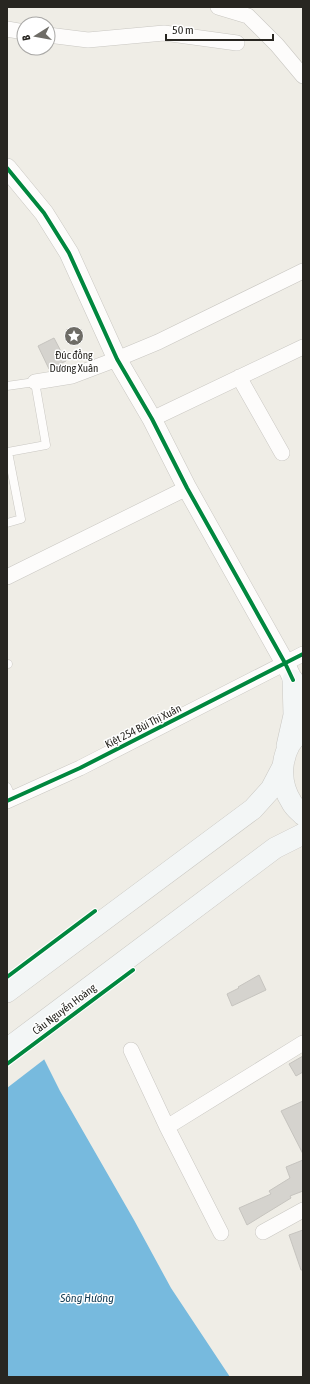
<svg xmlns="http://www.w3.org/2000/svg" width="310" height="1384" font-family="'Asap Condensed',sans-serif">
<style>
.water{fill:#77bade}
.pier{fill:#efede6}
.building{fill:#d5d3ce;stroke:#c6c4bf}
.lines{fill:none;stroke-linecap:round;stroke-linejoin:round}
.service-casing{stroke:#c9c7c2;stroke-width:9}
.minor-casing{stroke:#c9c7c2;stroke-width:16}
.tertiary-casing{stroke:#c9c7c2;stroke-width:20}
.secondary-casing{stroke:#c9c7c2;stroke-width:22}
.service{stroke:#fdfcfb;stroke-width:8}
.minor{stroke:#fdfcfb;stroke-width:15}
.tertiary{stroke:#fdfcfb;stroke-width:19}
.secondary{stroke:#f3f6f6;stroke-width:21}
.cycleway-casing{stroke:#fff;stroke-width:6}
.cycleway{stroke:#00873e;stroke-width:4}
.labels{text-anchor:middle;stroke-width:3;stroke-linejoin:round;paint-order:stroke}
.poi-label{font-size:11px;fill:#282621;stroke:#fff}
.street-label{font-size:11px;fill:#282621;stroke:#fff}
.water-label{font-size:12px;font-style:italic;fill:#1a4259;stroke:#fff}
</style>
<rect width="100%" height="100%" fill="#efede6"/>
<path class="water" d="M 7,985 L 60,1091 L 134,1220 L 171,1288 L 230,1377 L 7,1377 Z"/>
<path class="pier" d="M 7,983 L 9,984 L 46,1058 L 7,1088 Z"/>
<path class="building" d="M 54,338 L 66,361 L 49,369 L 38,346 Z
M 259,975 L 266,990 L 232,1006 L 227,994 L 239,988 L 238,987 Z
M 303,1056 L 303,1072 L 296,1076 L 289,1064 Z
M 303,1101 L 303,1154 L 281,1111 Z
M 303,1160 L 303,1191 L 290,1196 L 291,1198 L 247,1225 L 239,1208 L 271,1194 L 269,1191 L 290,1178 L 286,1167 Z
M 303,1230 L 303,1270 L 301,1270 L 289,1235 Z"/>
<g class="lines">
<defs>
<path id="service" d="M 7,386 L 35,382 L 46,445 L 8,452 L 21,519 L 7,523
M 7,664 L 8,664
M 7,787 L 12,798"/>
<path id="minor" d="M 218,7 L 248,16 L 277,45 L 303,76
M 7,29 L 24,32
M 48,35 L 88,40 L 164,33 L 237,43
M 239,377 L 282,453
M 35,382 L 72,376 L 117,359 L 158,342 L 303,271
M 152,419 L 303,347
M 7,577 L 187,488
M 7,801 L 80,768 L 303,654
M 131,1050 L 167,1127 L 221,1233
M 167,1127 L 303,1043
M 263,1232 L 303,1210"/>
<path id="tertiary" d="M 7,168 L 44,213 L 69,253 L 117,359 L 152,419 L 187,488 L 285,663 L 293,680"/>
<path id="secondary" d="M 303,730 C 280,747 277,780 292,803 C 295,808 299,811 303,815
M 287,746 L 294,715 L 293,680
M 7,992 L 253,809 L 271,789 L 282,768
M 7,1049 L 275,848 L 303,834"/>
</defs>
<use href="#service" class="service-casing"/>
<use href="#minor" class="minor-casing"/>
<use href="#tertiary" class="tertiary-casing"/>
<use href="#secondary" class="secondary-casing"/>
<use href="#service" class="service"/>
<use href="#minor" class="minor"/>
<use href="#tertiary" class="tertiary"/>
<use href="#secondary" class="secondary"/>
<defs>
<path id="cycleway" d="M 7,168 L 44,213 L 69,253 L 117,359 L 152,419 L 187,488 L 285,663 L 293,680
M 7,801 L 80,768 L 303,654
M 7,977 L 95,911
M 7,1064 L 133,970"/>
</defs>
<use href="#cycleway" class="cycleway-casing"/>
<use href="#cycleway" class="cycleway"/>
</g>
<defs>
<symbol id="sight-disc" viewBox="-11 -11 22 22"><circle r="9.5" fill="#6e6c66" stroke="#fff"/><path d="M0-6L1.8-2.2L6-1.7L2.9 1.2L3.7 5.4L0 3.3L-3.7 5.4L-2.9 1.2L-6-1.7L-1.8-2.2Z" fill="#fff"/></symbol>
</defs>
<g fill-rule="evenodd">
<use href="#sight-disc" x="63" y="325" width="22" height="22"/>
</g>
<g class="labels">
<g class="poi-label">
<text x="74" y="359">Đúc đồng<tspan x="74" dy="13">Dương Xuân</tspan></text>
</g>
<g class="street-label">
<text transform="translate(143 726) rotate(-27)" y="4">Kiệt 254 Bùi Thị Xuân</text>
<text transform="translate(64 1009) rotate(-37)" y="4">Cầu Nguyễn Hoàng</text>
</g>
<g class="water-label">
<text x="87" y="1302">Sông Hương</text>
</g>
</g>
<rect width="310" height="1384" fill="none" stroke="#282621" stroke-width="16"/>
<g transform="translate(36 36) rotate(259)"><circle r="19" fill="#ffffff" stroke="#a9a8a6"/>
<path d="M0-3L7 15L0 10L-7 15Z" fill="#6e6c66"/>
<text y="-6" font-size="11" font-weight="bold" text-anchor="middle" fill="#282621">B</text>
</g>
<path d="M166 34v6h107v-6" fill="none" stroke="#282621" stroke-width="2"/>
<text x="172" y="34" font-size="12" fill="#282621" stroke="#ffffff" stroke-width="3" paint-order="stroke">50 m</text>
</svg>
